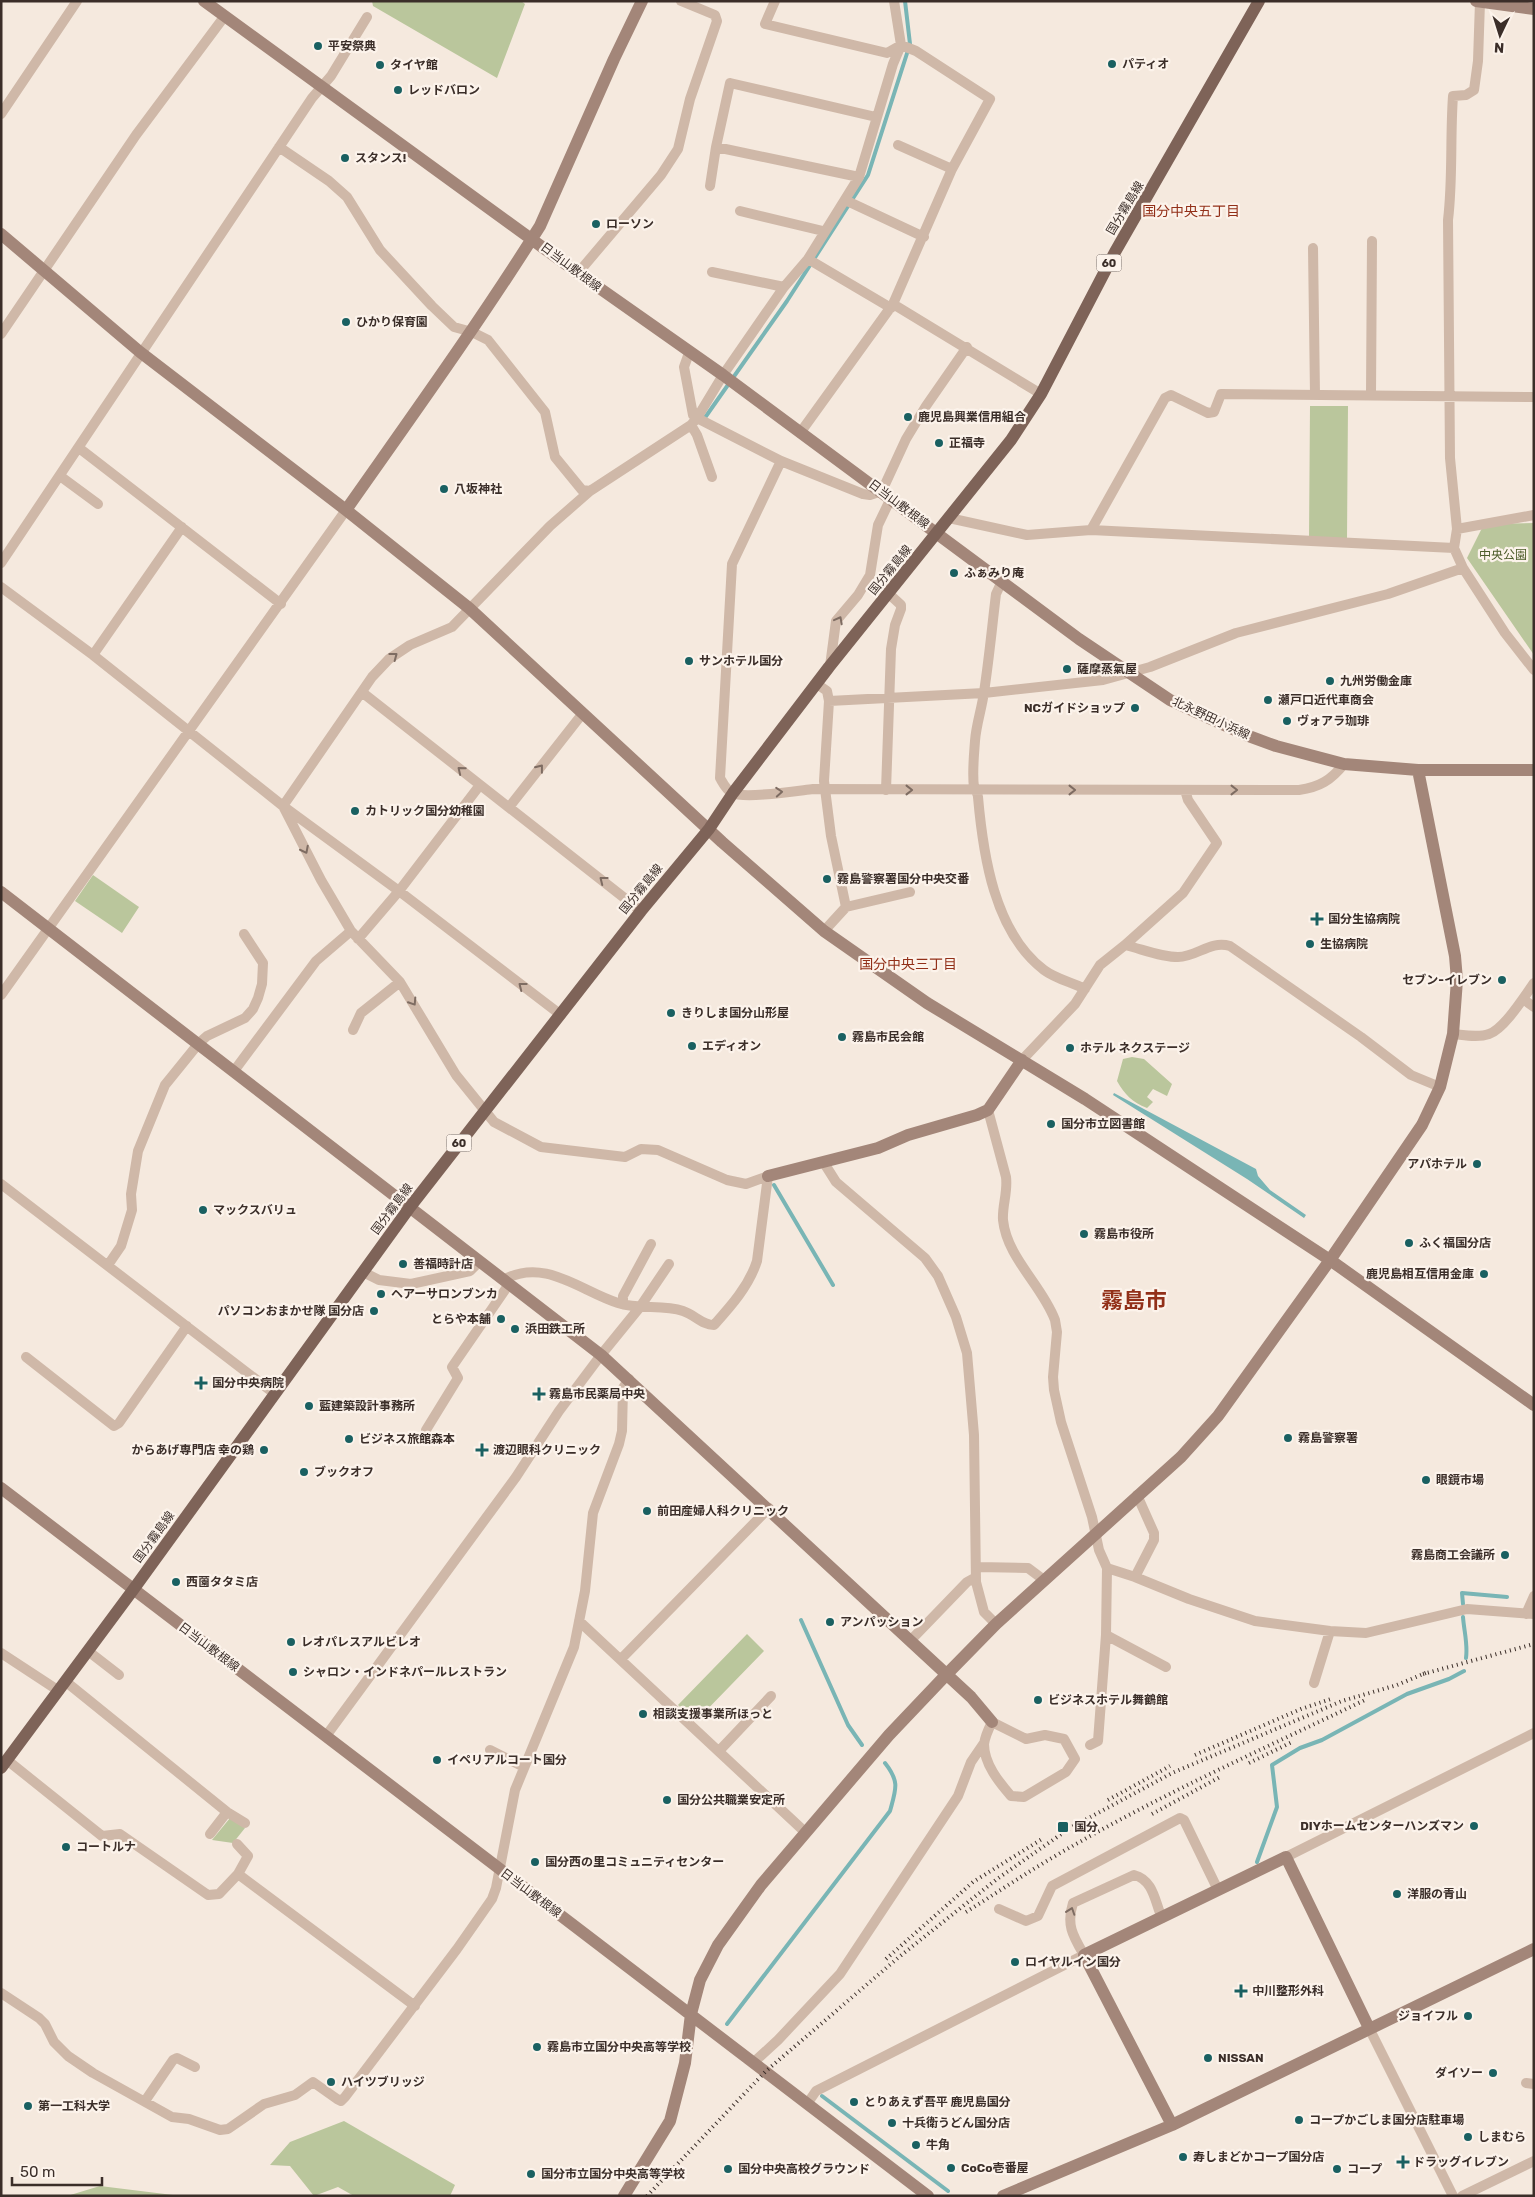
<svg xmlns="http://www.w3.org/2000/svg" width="1535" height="2197" font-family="Rubik,'Noto Sans JP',sans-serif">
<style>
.green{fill:#bac69c}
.water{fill:#79b5b5}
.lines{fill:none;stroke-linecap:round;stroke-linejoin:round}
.stream{stroke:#79b5b5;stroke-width:4}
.street{stroke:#cfb8a8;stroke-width:10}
.secondary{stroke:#a38679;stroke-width:12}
.primary{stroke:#7e6358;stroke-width:12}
.rail{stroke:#3b2e29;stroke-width:4;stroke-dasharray:1 4;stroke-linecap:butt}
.oneway{stroke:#7e6c62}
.poi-dot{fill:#1a6061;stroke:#fcf3eb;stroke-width:2}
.labels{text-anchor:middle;stroke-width:4.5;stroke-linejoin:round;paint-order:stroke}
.shield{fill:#fcf3eb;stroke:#756963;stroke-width:1}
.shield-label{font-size:11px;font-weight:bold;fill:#3b2e29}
.poi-label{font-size:12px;font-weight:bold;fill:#3b2e29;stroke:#fcf3eb;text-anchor:start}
.street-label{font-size:12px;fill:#3b2e29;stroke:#fcf3eb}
.park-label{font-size:12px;fill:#4c5c2a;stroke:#fcf3eb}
.neighbourhood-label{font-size:14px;fill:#923019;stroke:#fcf3eb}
.town-label{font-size:22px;font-weight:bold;fill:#923019;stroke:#fcf3eb}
</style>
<rect width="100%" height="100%" fill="#f5e9de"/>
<path class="green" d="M 372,1 L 521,1 L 525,4 L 497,78 L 373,6 Z
M 1310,406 L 1348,406 L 1347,539 L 1309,539 Z
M 1534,523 L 1534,655 L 1467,558 L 1484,524 Z
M 93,875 L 139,907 L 122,933 L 75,901 Z
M 1132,1057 L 1144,1059 L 1172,1084 L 1167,1096 L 1153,1089 L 1147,1097 L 1153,1102 L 1147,1108 C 1132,1102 1125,1095 1117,1081 L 1123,1059 Z
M 747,1634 L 764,1651 L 696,1721 L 678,1705 Z
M 230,1818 L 245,1828 L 233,1843 L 212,1840 Z
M 344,2121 L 455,2185 L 450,2196 L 354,2196 L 338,2187 L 314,2196 L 290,2166 L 270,2165 L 290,2142 Z
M 100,2186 L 173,2195 L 175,2196 L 67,2196 Z"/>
<path class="water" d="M 1114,1093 L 1256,1169 L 1258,1176 L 1270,1190 L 1306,1215 L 1304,1218 L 1247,1179 L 1113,1095 Z"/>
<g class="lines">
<path class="stream" d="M 704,419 L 787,301 L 868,175 L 910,44 L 905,1
M 774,1185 L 833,1285
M 1463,1604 L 1462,1593 L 1507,1597
M 1463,1617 C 1464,1631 1468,1644 1466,1658
M 801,1620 L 848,1725 L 862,1745
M 1257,1862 L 1277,1807 L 1272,1765 L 1300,1748 L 1322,1740 L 1407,1694 L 1449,1679 L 1464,1671
M 727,2024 L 890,1811 C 896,1789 900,1782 885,1763
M 822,2096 L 948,2191"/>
<path class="street" d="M 775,1 L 765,24 L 887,53 L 901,45 L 916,51 L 990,99 L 952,169 L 893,304 L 800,433
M 1480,2 L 1478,61 L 1474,90 L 1466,95 L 1453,96 C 1450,137 1453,179 1448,220 L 1450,458 L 1457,529 L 1454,548 L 1463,568 L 1505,633 L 1534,670
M 1,114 L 77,1
M 898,145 L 952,169
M 279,147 L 329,181 L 347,197 L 380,250 L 432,306 L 454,327 L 472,332 L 488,340 L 545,412 L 555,457 L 582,490 L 590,491
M 859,177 L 716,147 L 730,83 L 876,117
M 710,186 L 716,147
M 845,200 L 924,237
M 740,211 L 823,231
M 1313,248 L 1315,395
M 808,259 L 891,308
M 712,272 L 784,287
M 578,273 L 661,175 L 678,149 L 690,99 L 717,21 L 715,15 L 681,1
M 893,304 L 1041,394
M 1,334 L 136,135 L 224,17
M 689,353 L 684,367 L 693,415 L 697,418 L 723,375 L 784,287 L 808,259 L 859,177 L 893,64 L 901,45 L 894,1
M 1371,395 L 1372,241
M 691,425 L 697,435 L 712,477
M 79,448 L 281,604
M 781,461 L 732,564 L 720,778 C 723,783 726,790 732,793 C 745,799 796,791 813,789 L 1299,790 C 1320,787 1331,780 1344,764
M 60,476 L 98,504
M 949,518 L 1027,535 L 1091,530 L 1454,548
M 1457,529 L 1534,515
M 1091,530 L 1165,398 L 1171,395 L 1208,413 L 1214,412 L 1221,394 L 1534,397
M 1,563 L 312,98 L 331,76 L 367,17
M 1002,581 L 996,594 C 992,627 989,660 984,692 C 982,708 976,725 975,741 C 974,755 972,773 974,787 C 975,791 978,793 978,797 C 983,854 994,932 1044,970 C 1056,979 1071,982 1085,989
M 1,587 L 93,655 L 283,806 L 399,891 L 561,1015
M 93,655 L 182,527
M 830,666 L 836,621 L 858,595 L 870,575 L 878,525 L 891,498
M 817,684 L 827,691 L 829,701 L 824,781 L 831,836 L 846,907 L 824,931
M 363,693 L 641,911
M 829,701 L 984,693 L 1103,680 L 1150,667 L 1236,633 L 1388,594 L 1463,568
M 886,790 L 891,649 L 895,625 L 901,609 L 901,605 L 889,594
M 510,806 L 583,713
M 846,907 L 910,892
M 358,939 L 399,891 L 480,785
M 1125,945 L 1183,893 L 1217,843 L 1188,800 L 1185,790
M 1,995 L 346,510
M 1523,999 L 1534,1007
M 353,1030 L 361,1013 L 400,982
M 1453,1034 C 1464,1035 1478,1038 1489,1034 C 1504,1029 1524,997 1534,983
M 1022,1060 L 1075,1004 L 1100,965 L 1125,945 C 1142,949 1160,957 1178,957 C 1197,957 1210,940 1230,946 L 1361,1037 L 1411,1075 L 1440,1087
M 234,1071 L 316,961 L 351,931
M 988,1110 L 1006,1177 C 1008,1192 1002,1206 1003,1220 C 1007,1258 1042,1285 1055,1320 L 1057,1332 L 1053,1377 L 1054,1390 L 1061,1422 L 1092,1517 L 1099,1550 L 1107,1568 L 1106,1635 L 1098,1741 L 1090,1745
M 824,1163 L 836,1182 L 925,1258 L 938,1276 L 956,1317 L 967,1353 L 974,1435 L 976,1582 L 984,1612 L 996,1624
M 768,1176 L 746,1184 L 727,1180 L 658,1150 L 641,1149 L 625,1157 L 541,1147 L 494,1122 L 456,1075 L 400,982 L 351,931 L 321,880 L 283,806 L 372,677 L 389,659 L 410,645 L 452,627 L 550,526 L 590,491 L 691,425 L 697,418 L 781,461 L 863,494 L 870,495 L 882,491 L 906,439 L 926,406 L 967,347
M 1,1184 L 275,1394
M 108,1265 L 121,1246 L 132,1210 L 131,1194 L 138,1151 L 165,1085 L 199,1043 L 207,1036 L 245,1018 L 253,1009 L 258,998 L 262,984 L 263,963 L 244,934
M 363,1272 L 379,1280 L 411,1284 L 470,1271 L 479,1262
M 503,1280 C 545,1257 580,1291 618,1303 C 639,1310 663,1304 683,1311 C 695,1315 702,1325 714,1325 C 731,1306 749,1286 757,1261 L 768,1176
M 623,1304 L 623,1296 L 651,1244
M 26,1357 L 114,1426 L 119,1423 L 187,1326
M 426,1430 L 458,1378 L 452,1367 L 509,1284
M 977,1567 L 1028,1568 L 1044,1580
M 1107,1568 L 1135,1577 L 1189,1599 L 1255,1621 L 1330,1631 L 1366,1633 L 1467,1609 L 1534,1614
M 1135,1577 L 1154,1540 L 1154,1533 L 1137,1495
M 1526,1614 L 1534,1596
M 579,1621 L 805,1832
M 1106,1635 L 1166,1667
M 910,1641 L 967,1582 L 976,1577
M 88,1651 L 119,1675
M 1,1653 L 59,1691
M 621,1659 L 769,1508
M 65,1681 L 227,1812 L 245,1823
M 1314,1683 L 1330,1631
M 992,1722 L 1026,1739 L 1045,1735 L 1064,1739 L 1075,1759 L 1066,1772 L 1024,1797 L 1011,1796 C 999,1782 984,1764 984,1744 C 985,1737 989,1728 992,1722 Z
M 326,1736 L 516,1477 L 559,1411 L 601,1355 L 640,1307 L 669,1264
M 490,1750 L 524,1767
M 719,1751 L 771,1696
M 7,1760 L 102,1836 L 120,1834 L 208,1895 L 219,1894 L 238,1874 L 415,2006
M 210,1834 L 227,1812
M 237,1844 L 248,1856 L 238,1874
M 1286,1857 L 1534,1733
M 999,1909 L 1026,1921 L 1038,1916 L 1052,1886 L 1180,1818 L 1184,1820 L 1218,1890
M 1,1993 L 39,2018 L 45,2024 L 54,2042 L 68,2056 L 93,2073 L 172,2117 L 189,2119 L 220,2130 L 228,2129 L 264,2104 L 295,2095 L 313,2082 L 337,2099 L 341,2101 L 345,2097 L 457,1949 L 492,1899 L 496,1888 L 515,1790 L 574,1647 L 585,1591 L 593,1513 L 619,1444 L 622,1431 L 623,1388 L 629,1379
M 1369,2028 L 1453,2196
M 754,2062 L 778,2040 L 840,1974 L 958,1796 L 971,1762 L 984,1743
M 1526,2083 L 1534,2084
M 145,2101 L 173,2060 L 177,2058 L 195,2067
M 807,2104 L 816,2091 L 1084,1955 C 1073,1936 1066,1925 1073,1903 L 1134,1875 C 1154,1880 1155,1903 1162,1918
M 1462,2196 L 1534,2161"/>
<path class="secondary" d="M 204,1 L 578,273 L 723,375 L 1079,639 L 1170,700 L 1246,735 L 1276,746 L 1344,764 L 1418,770 L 1534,770
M 1476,1 L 1534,9
M 1,234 L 140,352 L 346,510 L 469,608 L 722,842 L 824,931 L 927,1003 L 1085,1099 L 1330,1260 L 1534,1405
M 346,510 C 412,416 479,323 540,226 L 614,59 L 642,1
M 1,892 L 601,1355 L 971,1697 L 992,1722
M 768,1176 L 878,1148 L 908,1135 L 977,1115 L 988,1110 L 1022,1060
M 1,1488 L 928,2196
M 1172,2125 L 1084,1955 L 1286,1857 L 1369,2028
M 624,2196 L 670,2121 L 685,2063 L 691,2014 L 700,1980 L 718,1945 L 761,1885 L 889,1735 L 946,1675 L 996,1624 L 1181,1457 L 1218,1416 L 1330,1260 L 1422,1125 L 1440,1087 L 1453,1034 L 1457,980 L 1455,956 L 1418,770
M 1003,2196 L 1172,2125 L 1534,1949"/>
<path class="primary" d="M 1,1768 L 133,1590 L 410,1207 L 641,911 L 709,829 L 733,793 L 829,667 L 1011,440 L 1041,394 L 1115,252 L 1259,1"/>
<path class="rail" d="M 1423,1674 L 1534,1644
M 1195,1755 L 1301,1709 L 1331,1699
M 1249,1763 L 1292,1742
M 1108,1800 L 1170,1766
M 1152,1814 L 1220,1777
M 966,1912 C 998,1892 1029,1871 1062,1852 C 1160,1795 1265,1748 1367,1699
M 886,1959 L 973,1882 L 1042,1839
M 647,2196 L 766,2071 L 899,1957 L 997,1879 L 1070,1828 L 1172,1773 L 1342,1701 L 1397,1685 L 1428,1672"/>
</g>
<defs><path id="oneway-chevron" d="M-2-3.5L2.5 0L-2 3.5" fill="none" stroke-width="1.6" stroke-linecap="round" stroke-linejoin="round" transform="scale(1.25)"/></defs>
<g class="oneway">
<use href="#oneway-chevron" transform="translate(839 620) rotate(-62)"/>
<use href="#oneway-chevron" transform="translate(394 656) rotate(-37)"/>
<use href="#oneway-chevron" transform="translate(540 768) rotate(-52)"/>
<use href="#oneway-chevron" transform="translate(461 770) rotate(-141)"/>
<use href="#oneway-chevron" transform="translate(909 790)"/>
<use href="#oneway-chevron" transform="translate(1072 790)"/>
<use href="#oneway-chevron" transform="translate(1234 790)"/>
<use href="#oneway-chevron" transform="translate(779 792) rotate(-4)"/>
<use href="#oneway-chevron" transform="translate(305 850) rotate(63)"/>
<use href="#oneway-chevron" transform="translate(603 880) rotate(-142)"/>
<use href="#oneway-chevron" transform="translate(522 986) rotate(-142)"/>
<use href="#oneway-chevron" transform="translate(413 1002) rotate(57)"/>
<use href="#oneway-chevron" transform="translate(1071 1911) rotate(-71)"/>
</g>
<g class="poi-dot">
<circle cx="318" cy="46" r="5"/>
<circle cx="1112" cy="64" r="5"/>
<circle cx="380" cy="65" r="5"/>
<circle cx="398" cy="90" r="5"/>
<circle cx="345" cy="158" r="5"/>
<circle cx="596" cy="224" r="5"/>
<circle cx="346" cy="322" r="5"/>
<circle cx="908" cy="417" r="5"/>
<circle cx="939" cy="443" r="5"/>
<circle cx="444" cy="489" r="5"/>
<circle cx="954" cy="573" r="5"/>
<circle cx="689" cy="661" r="5"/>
<circle cx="1067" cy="669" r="5"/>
<circle cx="1330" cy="681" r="5"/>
<circle cx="1268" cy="700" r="5"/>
<circle cx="1135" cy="708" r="5"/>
<circle cx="1287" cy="721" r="5"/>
<circle cx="355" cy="811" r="5"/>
<circle cx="827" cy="879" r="5"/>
<path d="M1314.5 911.5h5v5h5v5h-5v5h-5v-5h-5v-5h5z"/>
<circle cx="1310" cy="944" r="5"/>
<circle cx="1502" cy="980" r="5"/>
<circle cx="671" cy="1013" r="5"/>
<circle cx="842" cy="1037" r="5"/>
<circle cx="692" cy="1046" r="5"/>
<circle cx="1070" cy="1048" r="5"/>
<circle cx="1051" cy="1124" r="5"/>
<circle cx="1477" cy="1164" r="5"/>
<circle cx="203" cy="1210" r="5"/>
<circle cx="1084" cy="1234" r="5"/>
<circle cx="1409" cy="1243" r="5"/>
<circle cx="403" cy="1264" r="5"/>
<circle cx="1484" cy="1274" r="5"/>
<circle cx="381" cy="1294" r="5"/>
<circle cx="374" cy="1311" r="5"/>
<circle cx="501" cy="1319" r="5"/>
<circle cx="515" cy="1329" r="5"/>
<path d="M198.5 1375.5h5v5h5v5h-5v5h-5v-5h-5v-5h5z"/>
<path d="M536.5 1386.5h5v5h5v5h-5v5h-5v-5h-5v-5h5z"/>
<circle cx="309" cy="1406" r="5"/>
<circle cx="1288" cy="1438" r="5"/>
<circle cx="349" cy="1439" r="5"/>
<circle cx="264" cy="1450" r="5"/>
<path d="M479.5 1442.5h5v5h5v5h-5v5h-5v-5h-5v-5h5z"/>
<circle cx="304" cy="1472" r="5"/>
<circle cx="1426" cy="1480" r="5"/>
<circle cx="647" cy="1511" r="5"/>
<circle cx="1505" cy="1555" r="5"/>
<circle cx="176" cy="1582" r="5"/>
<circle cx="830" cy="1622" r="5"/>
<circle cx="291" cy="1642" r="5"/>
<circle cx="293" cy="1672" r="5"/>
<circle cx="1038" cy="1700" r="5"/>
<circle cx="643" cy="1714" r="5"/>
<circle cx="437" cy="1760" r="5"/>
<circle cx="667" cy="1800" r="5"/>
<circle cx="1474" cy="1826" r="5"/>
<rect x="1057" y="1821" width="12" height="12" rx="2.5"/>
<circle cx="66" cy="1847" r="5"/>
<circle cx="535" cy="1862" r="5"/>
<circle cx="1397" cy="1894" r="5"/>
<circle cx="1015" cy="1962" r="5"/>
<path d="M1238.5 1983.5h5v5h5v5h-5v5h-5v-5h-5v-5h5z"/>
<circle cx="1468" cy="2016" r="5"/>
<circle cx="537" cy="2047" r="5"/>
<circle cx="1208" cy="2058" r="5"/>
<circle cx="1493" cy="2073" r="5"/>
<circle cx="331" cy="2082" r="5"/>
<circle cx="854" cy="2102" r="5"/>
<circle cx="28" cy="2106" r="5"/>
<circle cx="1299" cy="2120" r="5"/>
<circle cx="892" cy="2123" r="5"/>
<circle cx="1468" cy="2137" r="5"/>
<circle cx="916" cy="2145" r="5"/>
<circle cx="1183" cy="2157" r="5"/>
<path d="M1400.5 2154.5h5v5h5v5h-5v5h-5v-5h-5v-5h5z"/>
<circle cx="951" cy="2168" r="5"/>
<circle cx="728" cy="2169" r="5"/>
<circle cx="1337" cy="2169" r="5"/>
<circle cx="531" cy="2174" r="5"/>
</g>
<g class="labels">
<g class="shield">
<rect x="1096.5" y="254.5" width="25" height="17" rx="4"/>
<rect x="446.5" y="1134.5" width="25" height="17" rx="4"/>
</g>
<g class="shield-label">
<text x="1109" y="267">60</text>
<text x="459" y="1147">60</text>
</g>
<g class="poi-label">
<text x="328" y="50">平安祭典</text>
<text x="1122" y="68">パティオ</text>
<text x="390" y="69">タイヤ館</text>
<text x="408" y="94">レッドバロン</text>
<text x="355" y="162">スタンス!</text>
<text x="606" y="228">ローソン</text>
<text x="356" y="326">ひかり保育園</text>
<text x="918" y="421">鹿児島興業信用組合</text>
<text x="949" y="447">正福寺</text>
<text x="454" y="493">八坂神社</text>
<text x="964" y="577">ふぁみり庵</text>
<text x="699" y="665">サンホテル国分</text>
<text x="1077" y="673">薩摩蒸氣屋</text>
<text x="1340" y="685">九州労働金庫</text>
<text x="1278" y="704">瀬戸口近代車商会</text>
<text x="1125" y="712" text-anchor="end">NCガイドショップ</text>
<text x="1297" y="725">ヴォアラ珈琲</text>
<text x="365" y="815">カトリック国分幼稚園</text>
<text x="837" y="883">霧島警察署国分中央交番</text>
<text x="1328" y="923">国分生協病院</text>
<text x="1320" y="948">生協病院</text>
<text x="1492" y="984" text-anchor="end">セブン-イレブン</text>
<text x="681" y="1017">きりしま国分山形屋</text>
<text x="852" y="1041">霧島市民会館</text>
<text x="702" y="1050">エディオン</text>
<text x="1080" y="1052">ホテル ネクステージ</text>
<text x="1061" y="1128">国分市立図書館</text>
<text x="1467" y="1168" text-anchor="end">アパホテル</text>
<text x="213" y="1214">マックスバリュ</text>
<text x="1094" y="1238">霧島市役所</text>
<text x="1419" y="1247">ふく福国分店</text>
<text x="413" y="1268">善福時計店</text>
<text x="1474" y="1278" text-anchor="end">鹿児島相互信用金庫</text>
<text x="391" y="1298">ヘアーサロンブンカ</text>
<text x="364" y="1315" text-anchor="end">パソコンおまかせ隊 国分店</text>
<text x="491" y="1323" text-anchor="end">とらや本舗</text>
<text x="525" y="1333">浜田鉄工所</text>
<text x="212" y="1387">国分中央病院</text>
<text x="549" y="1398">霧島市民薬局中央</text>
<text x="319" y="1410">藍建築設計事務所</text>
<text x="1298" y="1442">霧島警察署</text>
<text x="359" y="1443">ビジネス旅館森本</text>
<text x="254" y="1454" text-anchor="end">からあげ専門店 幸の鶏</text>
<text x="493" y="1454">渡辺眼科クリニック</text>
<text x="314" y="1476">ブックオフ</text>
<text x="1436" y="1484">眼鏡市場</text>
<text x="657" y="1515">前田産婦人科クリニック</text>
<text x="1495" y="1559" text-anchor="end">霧島商工会議所</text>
<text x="186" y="1586">西薗タタミ店</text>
<text x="840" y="1626">アンパッション</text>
<text x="301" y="1646">レオパレスアルビレオ</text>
<text x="303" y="1676">シャロン・インドネパールレストラン</text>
<text x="1048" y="1704">ビジネスホテル舞鶴館</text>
<text x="653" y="1718">相談支援事業所ほっと</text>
<text x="447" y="1764">イペリアルコート国分</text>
<text x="677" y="1804">国分公共職業安定所</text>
<text x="1464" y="1830" text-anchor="end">DIYホームセンターハンズマン</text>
<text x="1074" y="1831">国分</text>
<text x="76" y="1851">コートルナ</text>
<text x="545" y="1866">国分西の里コミュニティセンター</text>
<text x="1407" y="1898">洋服の青山</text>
<text x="1025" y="1966">ロイヤルイン国分</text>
<text x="1252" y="1995">中川整形外科</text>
<text x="1458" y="2020" text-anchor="end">ジョイフル</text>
<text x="547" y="2051">霧島市立国分中央高等学校</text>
<text x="1218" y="2062">NISSAN</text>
<text x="1483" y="2077" text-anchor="end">ダイソー</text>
<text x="341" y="2086">ハイツブリッジ</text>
<text x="864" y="2106">とりあえず吾平 鹿児島国分</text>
<text x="38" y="2110">第一工科大学</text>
<text x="1309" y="2124">コープかごしま国分店駐車場</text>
<text x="902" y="2127">十兵衛うどん国分店</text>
<text x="1478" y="2141">しまむら</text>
<text x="926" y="2149">牛角</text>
<text x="1193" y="2161">寿しまどかコープ国分店</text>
<text x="1413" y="2166">ドラッグイレブン</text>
<text x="961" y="2172">CoCo壱番屋</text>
<text x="738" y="2173">国分中央高校グラウンド</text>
<text x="1347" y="2173">コープ</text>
<text x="541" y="2178">国分市立国分中央高等学校</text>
</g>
<g class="street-label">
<text transform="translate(1125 208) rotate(-59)" y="4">国分霧島線</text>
<text transform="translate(571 267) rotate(37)" y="4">日当山敷根線</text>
<text transform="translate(899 504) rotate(37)" y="4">日当山敷根線</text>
<text transform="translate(890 570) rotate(-51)" y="4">国分霧島線</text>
<text transform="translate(1211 718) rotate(25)" y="4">北永野田小浜線</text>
<text transform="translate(641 889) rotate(-51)" y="4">国分霧島線</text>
<text transform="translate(392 1209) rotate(-53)" y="4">国分霧島線</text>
<text transform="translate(154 1537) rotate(-54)" y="4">国分霧島線</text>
<text transform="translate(209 1647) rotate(37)" y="4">日当山敷根線</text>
<text transform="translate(531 1893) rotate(37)" y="4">日当山敷根線</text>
</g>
<g class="park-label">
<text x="1503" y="559">中央公園</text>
</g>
<g class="neighbourhood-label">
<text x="1191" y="216">国分中央五丁目</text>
<text x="908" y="969">国分中央三丁目</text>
</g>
<g class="town-label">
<text x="1134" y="1308">霧島市</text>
</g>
</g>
<rect width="1535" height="2197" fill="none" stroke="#3b2e29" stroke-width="5"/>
<g transform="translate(1500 35) rotate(184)" stroke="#fcf3eb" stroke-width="4" paint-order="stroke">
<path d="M0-4L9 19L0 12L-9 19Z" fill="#3b2e29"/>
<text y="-8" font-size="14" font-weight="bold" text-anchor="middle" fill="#3b2e29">N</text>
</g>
<path d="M12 2177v8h90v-8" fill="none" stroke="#3b2e29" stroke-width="2.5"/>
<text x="20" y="2177" font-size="15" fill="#3b2e29" stroke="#fcf3eb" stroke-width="4" paint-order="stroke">50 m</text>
</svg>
